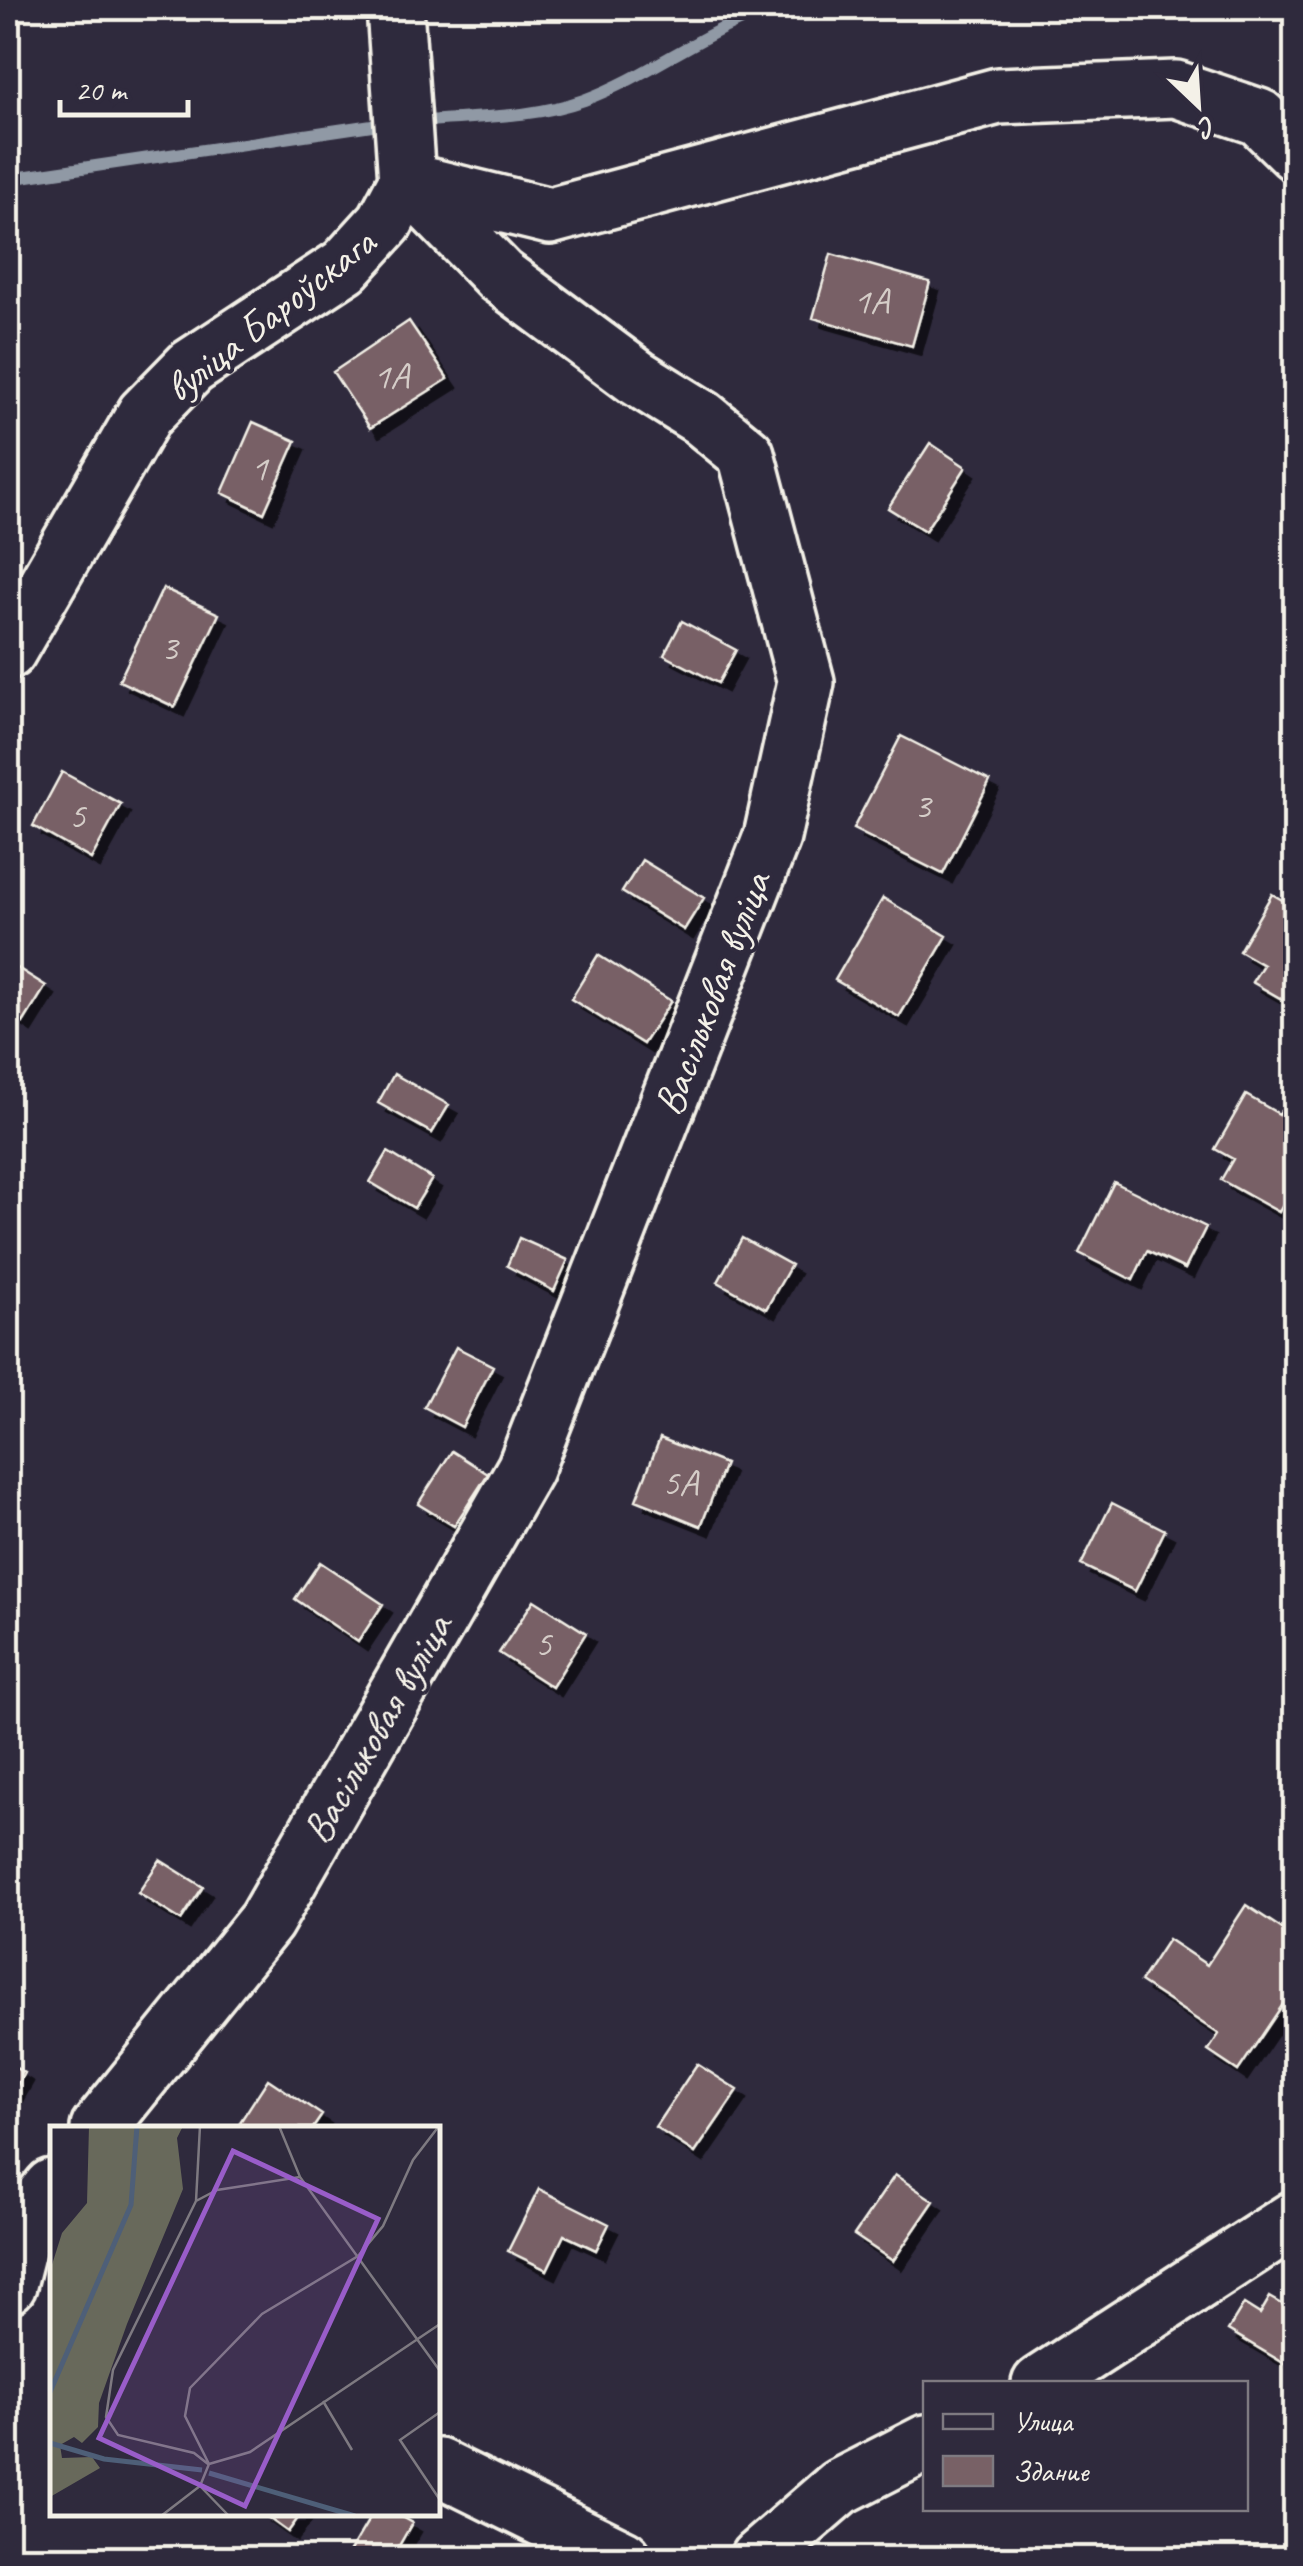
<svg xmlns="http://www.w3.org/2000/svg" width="1303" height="2566" font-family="Caveat,sans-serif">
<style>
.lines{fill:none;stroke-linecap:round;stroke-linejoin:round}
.stream{stroke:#9099a5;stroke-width:12}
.building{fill:#786166;stroke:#f4f1e8;stroke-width:2.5;filter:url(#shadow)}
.minor-casing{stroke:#f4f1e8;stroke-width:62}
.minor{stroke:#2f2a3d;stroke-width:55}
.labels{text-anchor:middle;stroke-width:8;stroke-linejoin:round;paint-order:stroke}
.number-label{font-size:38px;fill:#d5cdc8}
.street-label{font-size:42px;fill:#f4f1e8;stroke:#2f2a3d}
.inset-river{fill:none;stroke:#4e5f78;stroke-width:5}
.inset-road{fill:none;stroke:#7e7a81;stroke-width:2.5}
.view{fill:#995dc9;fill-opacity:0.15;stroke:#995dc9;stroke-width:5}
.inset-edge{fill:none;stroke:#f4f1e8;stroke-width:5}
</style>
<defs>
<filter id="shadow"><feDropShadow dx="9" dy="9" stdDeviation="0" flood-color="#0009"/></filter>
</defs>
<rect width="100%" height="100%" fill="#2f2a3d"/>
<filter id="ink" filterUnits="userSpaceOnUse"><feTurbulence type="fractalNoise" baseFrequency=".01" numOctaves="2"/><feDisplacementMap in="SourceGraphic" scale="20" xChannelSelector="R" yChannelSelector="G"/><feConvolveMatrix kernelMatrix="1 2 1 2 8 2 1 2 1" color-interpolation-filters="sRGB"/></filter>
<g filter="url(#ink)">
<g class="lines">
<path class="stream" d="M 424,121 C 477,117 534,118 584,100 C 649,76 705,30 771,8
M 8,179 L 372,125"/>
</g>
<path class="building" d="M 831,254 L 930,282 L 912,346 L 813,318 Z
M 409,321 L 448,379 L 370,428 L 333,372 Z
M 253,422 L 296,441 L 264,513 L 222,493 Z
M 930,443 L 966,467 L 925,531 L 888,508 Z
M 163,588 L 219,614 L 175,707 L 119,681 Z
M 682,621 L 736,650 L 718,683 L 664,655 Z
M 901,736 L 990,781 L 943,874 L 853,829 Z
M 62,772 L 121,804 L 91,859 L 33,826 Z
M 642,860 L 704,898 L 684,930 L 622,892 Z
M 1272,894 L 1296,908 L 1294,1006 L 1252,982 L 1263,965 L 1239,951 Z
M 883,898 L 947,936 L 899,1017 L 835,980 Z
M 598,955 L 671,1001 L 643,1044 L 571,999 Z
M 8,962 L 46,986 L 23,1023 L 8,1013 Z
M 394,1074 L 449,1105 L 432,1133 L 378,1103 Z
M 1246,1095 L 1279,1114 L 1290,1095 L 1296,1099 L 1296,1183 L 1279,1212 L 1221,1180 L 1233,1159 L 1215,1149 Z
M 388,1152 L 432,1179 L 414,1208 L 370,1182 Z
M 1114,1182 L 1206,1227 L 1185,1269 L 1147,1251 L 1133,1280 L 1079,1253 Z
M 519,1238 L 568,1260 L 554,1291 L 507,1266 Z
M 742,1238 L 791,1265 L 766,1309 L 718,1282 Z
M 456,1347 L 493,1366 L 462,1427 L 424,1407 Z
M 660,1438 L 725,1464 L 701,1526 L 636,1500 Z
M 452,1451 L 488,1474 L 454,1526 L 418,1504 Z
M 1112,1503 L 1165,1530 L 1135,1591 L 1081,1565 Z
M 320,1562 L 383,1604 L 358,1642 L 295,1599 Z
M 534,1600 L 586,1633 L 552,1687 L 499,1653 Z
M 160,1860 L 203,1887 L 181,1920 L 138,1893 Z
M 1246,1905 L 1296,1938 L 1296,1985 L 1238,2071 L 1208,2051 L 1219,2034 L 1140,1982 L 1168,1939 L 1207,1965 Z
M 8,2063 L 24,2073 L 8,2101 Z
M 697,2064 L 738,2090 L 695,2153 L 655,2127 Z
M 268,2079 L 322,2115 L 313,2128 L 250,2128 L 240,2122 Z
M 895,2175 L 934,2201 L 893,2261 L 854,2235 Z
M 539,2189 L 609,2224 L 596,2250 L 564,2235 L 547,2270 L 508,2251 Z
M 1270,2297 L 1296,2312 L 1296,2351 L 1287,2365 L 1228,2330 L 1244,2304 L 1260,2314 Z
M 263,2514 L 301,2514 L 288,2532 Z
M 372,2514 L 396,2514 L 412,2523 L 392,2558 L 346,2558 Z"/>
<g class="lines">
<defs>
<path id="minor" d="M 395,8 L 407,181
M 407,181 L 550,216 L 998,96 L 1176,89 L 1259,117 L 1296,153
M 8,651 L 145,414 L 191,367 L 345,266 L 385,222 L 407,181
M 99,2128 L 266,1921 L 525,1469 L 772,837 L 806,682 L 746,454 L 702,418 L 636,377 L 500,276 L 407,181
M 8,2285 L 24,2222 L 52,2187
M 1040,2384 L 1296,2218
M 438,2467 L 623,2558
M 758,2558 L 840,2487 L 926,2443"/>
</defs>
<use href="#minor" class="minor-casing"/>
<use href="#minor" class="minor"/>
</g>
</g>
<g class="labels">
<g class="number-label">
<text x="871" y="313">1А</text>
<text x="391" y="388">1А</text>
<text x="259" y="480">1</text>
<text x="169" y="660">3</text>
<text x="922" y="818">3</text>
<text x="77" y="828">5</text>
<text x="680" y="1495">5А</text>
<text x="543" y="1656">5</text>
</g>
<g class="street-label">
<text transform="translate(269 314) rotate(-38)" y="15">вуліца Бароўскага</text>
<text transform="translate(711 993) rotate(-69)" y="15">Васільковая вуліца</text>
<text transform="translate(376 1728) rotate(-60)" y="15">Васільковая вуліца</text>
</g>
</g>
<g transform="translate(50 2126)">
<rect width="390" height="390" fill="#2f2a3d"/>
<path d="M 39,0 L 133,0 L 127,12 L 133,63 L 77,198 L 49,277 L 48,301 L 32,317 L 24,311 L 10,319 L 12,332 L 42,331 L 50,342 L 0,371 L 0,145 L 12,107 L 37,77 Z" fill="#68695b"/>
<path class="inset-river" d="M 0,266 L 81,79 L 87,0M 0,317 L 54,333 L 152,344M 159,347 L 305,390"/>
<path class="inset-road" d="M 150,0 L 146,75 L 63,244 L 56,291 L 68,309 L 144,327 L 158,338M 229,0 L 250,51 L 390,245M 146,75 L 167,64 L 250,51M 273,275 L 302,324M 390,286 L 350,314 L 390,374M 159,338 L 135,290 L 140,262 L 212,188 L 308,130 L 333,100 L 363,34 L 389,0M 159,338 L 200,326 L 390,198M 150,360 L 179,390M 111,390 L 150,360 L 159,338"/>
<path class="view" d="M 183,25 L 328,93 L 195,380 L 49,312 Z"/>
<rect width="390" height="390" class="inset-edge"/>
</g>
<rect width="1303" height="2566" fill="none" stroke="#2f2a3d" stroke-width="40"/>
<rect x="20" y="20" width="1263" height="2526" fill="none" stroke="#f4f1e8" stroke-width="4" filter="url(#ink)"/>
<rect x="923" y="2381" width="325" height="130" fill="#2f2a3d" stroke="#7e7a81" stroke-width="2.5"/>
<rect x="943" y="2414" width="50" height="15" fill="#2f2a3d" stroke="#7e7a81" stroke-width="2.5"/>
<text x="1013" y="2431" font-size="30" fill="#f4f1e8">Улица</text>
<rect x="943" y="2456" width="50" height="30" fill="#786166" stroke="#7e7a81" stroke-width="2.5"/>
<text x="1013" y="2481" font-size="30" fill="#f4f1e8">Здание</text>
<g transform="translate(1198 105) rotate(155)" stroke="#2f2a3d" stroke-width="8" paint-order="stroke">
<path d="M0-8L18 38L0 25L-18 38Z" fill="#f4f1e8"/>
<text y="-15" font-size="28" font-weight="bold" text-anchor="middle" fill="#f4f1e8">С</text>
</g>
<path d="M60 100v15h128v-15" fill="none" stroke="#f4f1e8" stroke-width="5"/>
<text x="75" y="100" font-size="30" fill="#f4f1e8" stroke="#2f2a3d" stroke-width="8" paint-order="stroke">20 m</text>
</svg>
